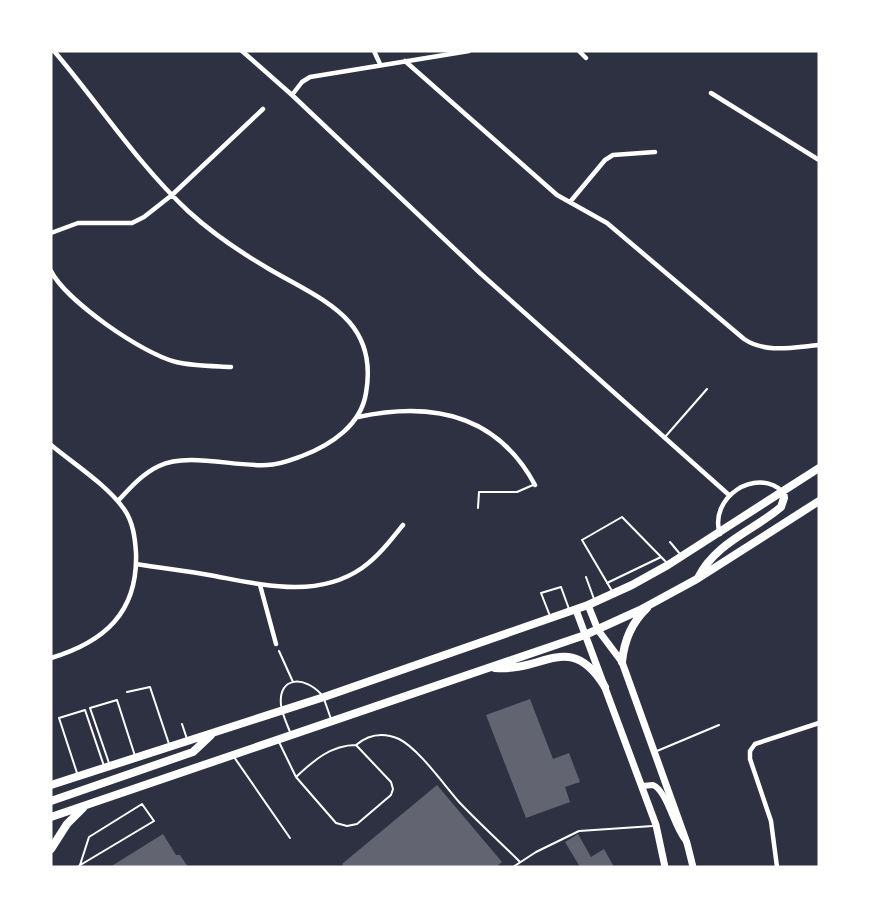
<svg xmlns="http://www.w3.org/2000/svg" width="870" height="918" font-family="Quicksand,sans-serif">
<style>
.building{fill:#626471}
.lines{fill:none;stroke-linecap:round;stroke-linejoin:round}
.service{stroke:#fff;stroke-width:2}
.minor{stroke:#fff;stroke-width:4.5}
.tertiary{stroke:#fff;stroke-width:6}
.secondary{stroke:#fff;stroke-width:7}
.primary{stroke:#fff;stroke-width:8}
</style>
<rect width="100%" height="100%" fill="#2d3142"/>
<path class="building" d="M 530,699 L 553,759 L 569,753 L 580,782 L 565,787 L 570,802 L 526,818 L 486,715 Z
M 437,785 L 502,862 L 496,867 L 345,867 L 342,864 Z
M 163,834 L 176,855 L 180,855 L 188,867 L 110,867 Z
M 578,834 L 591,857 L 604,849 L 614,867 L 580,867 L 565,842 Z"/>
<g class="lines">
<path class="service" d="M 665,437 L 707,389
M 478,508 L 479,492 L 517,492 L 533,485
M 670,542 L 680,554
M 586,577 L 594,599
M 607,583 L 661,557
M 612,591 L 582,540 L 622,517 L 668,564
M 550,616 L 541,593 L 561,587 L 569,609
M 279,651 L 293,682
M 127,692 L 150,687 L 169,744
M 324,699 L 331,719
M 182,724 L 187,739
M 290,732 C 287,724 282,714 281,705 C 278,676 305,676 321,694
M 279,742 L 296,777 L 336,823 L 347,826 L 357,824 L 391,795 L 393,789 L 391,782 L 356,745 C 331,745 313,761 296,777
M 356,745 C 369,734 383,732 399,739 C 419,749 444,785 460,803 C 479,823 500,842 520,862
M 657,751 L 719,725
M 234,757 L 290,838
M 109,763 L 90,708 L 117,700 L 135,756
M 77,773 L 59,718 L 85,710 L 104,766
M 77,867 L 154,821 L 142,804 L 89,837 L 80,865
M 513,867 L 536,852 L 579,831 L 653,826"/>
<path class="minor" d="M 54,51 C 99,104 137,163 188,211 C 213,234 240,252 269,269 C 322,300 379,319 366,393 C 361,425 331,445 302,456 C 291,460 279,465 267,465 C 234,467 188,452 159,466 C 142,474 130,488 118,501
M 242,51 L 292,95 L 480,273 L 729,495
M 374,51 L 380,64
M 579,51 L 586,58
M 405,61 L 557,195 L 607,223 L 744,339 C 766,354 794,347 819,345
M 711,93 L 819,160
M 292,95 L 302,82 L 310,77 L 469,51
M 570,202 L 605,160 L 613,155 L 655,152
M 51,233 L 78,223 L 132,223 L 144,217 L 172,195 L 263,109
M 51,271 C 66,301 143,354 176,362 C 193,366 213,366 231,367
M 358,417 C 432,401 497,414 535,485
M 51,445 C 74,464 107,485 124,509 C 133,522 135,537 136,553 C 138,613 104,642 51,658
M 720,534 C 708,498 756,466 783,492
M 136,564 C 161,568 185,571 209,575 C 259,584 316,600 362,568 C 378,557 391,540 403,525
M 260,585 L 276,644
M 777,867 L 771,821 L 750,759 L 750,751 L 755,744 L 819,723"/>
<path class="tertiary" d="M 642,786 L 653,785 C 667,791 673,825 685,840"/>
<path class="secondary" d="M 588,605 L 598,630 L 622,662 L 687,843 L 693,867
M 576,610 L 656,825 L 665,867"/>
<path class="primary" d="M 698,578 C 715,543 753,531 781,507 L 784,498 L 783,492
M 622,662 C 624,641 631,623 647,608
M 495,668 C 544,672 570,630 605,687
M 51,785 L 324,697 L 588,605 L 632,585 L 668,565 L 819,468
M 51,801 L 193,752 L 211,735
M 51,817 L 585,635 L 640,610 L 697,579 L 819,501
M 51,849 L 67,824 L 83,808"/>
</g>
<rect width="870" height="918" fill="none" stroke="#ffffff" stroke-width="105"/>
</svg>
